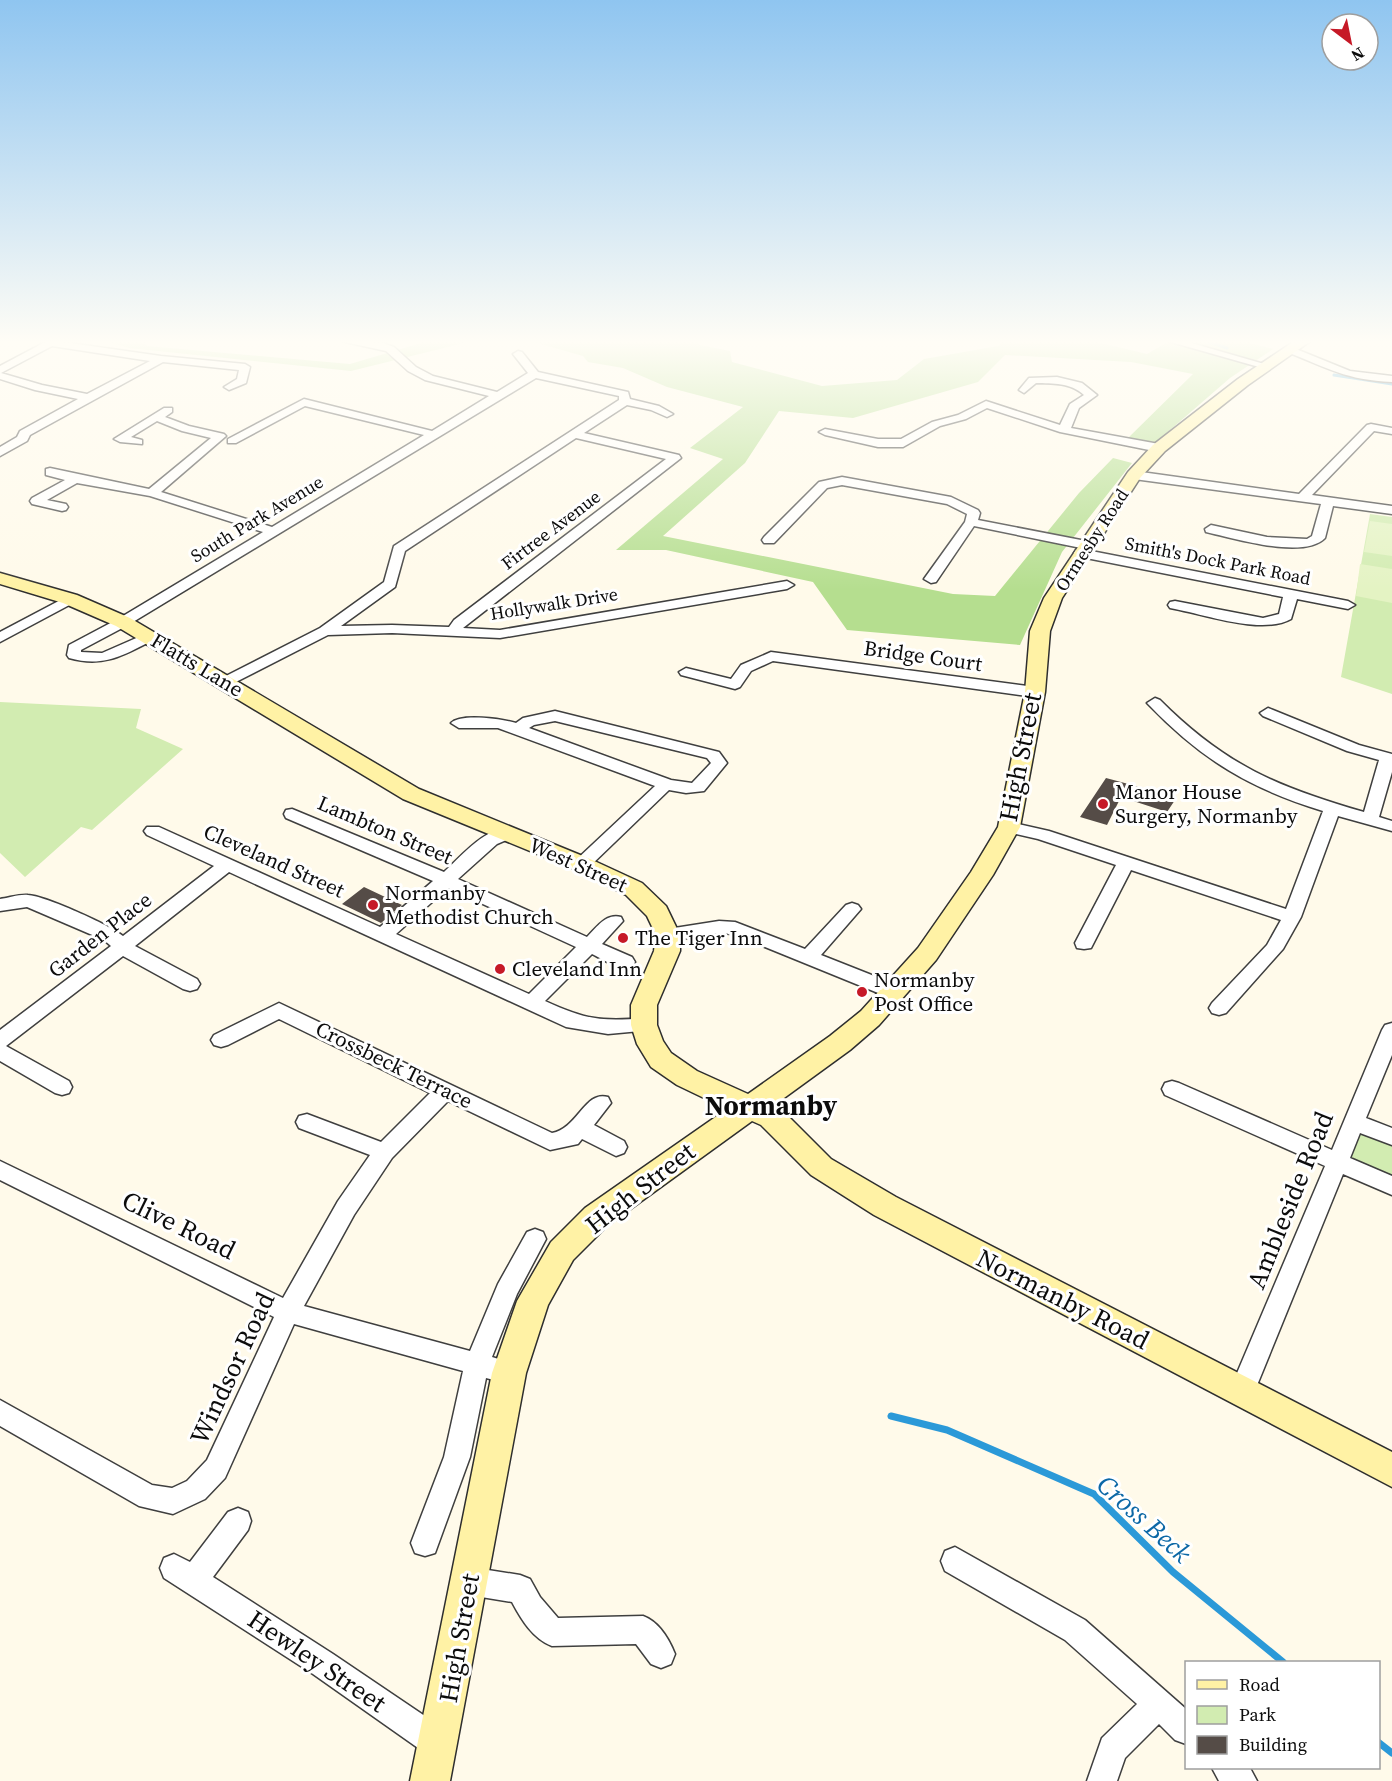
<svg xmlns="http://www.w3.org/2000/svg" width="1392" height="1781" font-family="'Source Serif 4',serif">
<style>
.green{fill:#d2ecb1}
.forest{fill:#b5de8f}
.pitch{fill:#e4f3c3}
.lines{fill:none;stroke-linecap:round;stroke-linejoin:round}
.stream-far1{stroke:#2b99d8;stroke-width:3}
.stream{stroke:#2b99d8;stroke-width:7}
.building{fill:#554c47}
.street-casing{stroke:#3f3f3f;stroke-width:3}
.secondary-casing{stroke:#2e2e2e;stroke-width:3}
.street{fill:#fff;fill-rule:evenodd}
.secondary{fill:#fff2a5;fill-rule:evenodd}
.poi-dot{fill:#c61927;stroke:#fff;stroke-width:2}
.labels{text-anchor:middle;stroke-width:6;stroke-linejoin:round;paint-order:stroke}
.far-street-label{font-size:18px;fill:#0c0c0c;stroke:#fff}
.street-label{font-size:21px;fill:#0c0c0c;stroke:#fff}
.poi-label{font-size:21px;fill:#0c0c0c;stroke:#fff;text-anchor:start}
.near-street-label{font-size:26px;fill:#0c0c0c;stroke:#fff}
.district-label{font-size:27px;font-weight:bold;fill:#0c0c0c;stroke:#fff}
.near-water-label{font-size:27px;font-style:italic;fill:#0c68a6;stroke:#fff}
</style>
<rect width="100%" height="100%" fill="#fffaea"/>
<path class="green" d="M 1370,514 L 1392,517 L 1392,694 L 1341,677 Z
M 0,702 L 141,709 L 136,728 L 183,749 L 92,830 L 81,827 L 25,877 L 0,853 Z
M 1354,1127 L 1392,1143 L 1392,1177 L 1347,1157 Z"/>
<path class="forest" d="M 102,340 L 142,340 L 147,346 L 350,364 L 421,343 L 420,340 L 476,340 L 351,371 L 129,348 Z
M 527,340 L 695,340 L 700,345 L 730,351 L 732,362 L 822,386 L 897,380 L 924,359 L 998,346 L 1005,340 L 1089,340 L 1147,354 L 1171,340 L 1239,340 L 1273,349 L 1230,378 L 1155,443 L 1127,439 L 1193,374 L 1131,362 L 1005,355 L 978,382 L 853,418 L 779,411 L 745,463 L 663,536 L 953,594 L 995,596 L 1079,493 L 1113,458 L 1132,463 L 1062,552 L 1020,645 L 847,630 L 813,582 L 666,550 L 616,550 L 723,459 L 690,448 L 743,407 L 667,387 L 623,368 L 588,362 L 583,356 Z"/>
<path class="pitch" d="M 1370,521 L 1392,524 L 1392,556 L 1364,552 Z
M 1360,564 L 1392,569 L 1392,603 L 1356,596 Z"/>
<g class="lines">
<path class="stream-far1" d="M 1203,340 L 1227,348
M 1334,375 L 1392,384"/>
<path class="stream" d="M 891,1416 L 947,1430 L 1094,1494 L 1173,1572 L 1283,1662
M 1378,1742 L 1392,1753"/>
</g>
<path class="building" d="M 1106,778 L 1177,797 L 1167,812 L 1121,797 L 1107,825 L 1080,817 Z
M 364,887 L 402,905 L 381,923 L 342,904 Z"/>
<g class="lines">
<defs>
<path id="street" d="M 49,340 L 161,356 L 245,364 L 250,367 L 246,383 L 229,390 L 224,387 L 237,379 L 239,370 L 163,362 L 30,435 L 27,441 L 0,456 L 0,447 L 17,437 L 20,431 L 78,399 L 35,390 L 0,379 L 0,366 ZM 52,346 L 150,361 L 87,394 L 42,385 L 1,373 Z
M 336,340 L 383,343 L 394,347 L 416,367 L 433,376 L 497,392 L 528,373 L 513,354 L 518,351 L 522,352 L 538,372 L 628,392 L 630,399 L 659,406 L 673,414 L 667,417 L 651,410 L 627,405 L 584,433 L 679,455 L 681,458 L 463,628 L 500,630 L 787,581 L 794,585 L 787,589 L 500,638 L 392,633 L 328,635 L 230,685 L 220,685 L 217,682 L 220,679 L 320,628 L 384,582 L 394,546 L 619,400 L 619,396 L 536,378 L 128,625 L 81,650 L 81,652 L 102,653 L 150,632 L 157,636 L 155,639 C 124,655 104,668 69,658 L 67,655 L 69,645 L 118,619 L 263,532 L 150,496 L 77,483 L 47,500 L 66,504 L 68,507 L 66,510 L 62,511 L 32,504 L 30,501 L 32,498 L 65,480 L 46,475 L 46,469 L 50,468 L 149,489 L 211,438 L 182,431 L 157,421 L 131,437 L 142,440 L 142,444 L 120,442 L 114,439 L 164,408 L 172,408 L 172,412 L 165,417 L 189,426 L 224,434 L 226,436 L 161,492 L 272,527 L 424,435 L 305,406 L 236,443 L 228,443 L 228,439 L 304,399 L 432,431 L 489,396 L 425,380 L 408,371 L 386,351 ZM 576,438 L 666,459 L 454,620 L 449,627 L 392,625 L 341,626 L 395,587 L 405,551 Z
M 1164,340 L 1181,340 L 1271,366 L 1266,369 Z
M 1291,347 L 1350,371 L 1392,376 L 1392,382 C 1346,380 1328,368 1287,352 L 1286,350 Z
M 1057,377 L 1082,383 L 1097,395 L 1079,408 L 1071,428 L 1159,444 L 1165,448 L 1159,452 L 1060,432 L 987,408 L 966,419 L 940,426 L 903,447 L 878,447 L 825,435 L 819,432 L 825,429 L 878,439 L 901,439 L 932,422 L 958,415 L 986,401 L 1060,425 L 1070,404 L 1084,395 C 1070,382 1053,384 1036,383 L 1024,393 L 1019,390 L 1029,378 Z
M 1371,424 L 1392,428 L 1392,434 L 1374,431 L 1312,495 L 1392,506 L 1392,514 L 1333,506 L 1325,538 C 1304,560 1233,538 1206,532 L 1205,529 L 1211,525 L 1267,537 L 1307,539 L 1312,536 L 1321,504 L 1134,479 L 1128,475 L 1134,471 L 1299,494 L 1367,425 Z
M 842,477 L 951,497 L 978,510 L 980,513 L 978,520 L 1086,541 L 1093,545 L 1086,549 L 974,526 L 936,582 L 931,583 L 924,579 L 965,522 L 967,514 L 947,504 L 842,485 L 827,488 L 774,543 L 764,543 L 762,540 L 764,537 L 819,482 Z
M 1081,549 L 1348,601 L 1355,605 L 1348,609 L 1297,599 L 1291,619 C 1263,635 1206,615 1175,609 L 1170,608 L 1168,605 L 1170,602 L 1175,601 L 1263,618 L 1279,614 L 1283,597 L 1076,556 L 1074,553 L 1076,550 Z
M 70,595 L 75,596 L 77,599 L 75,602 L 0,642 L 0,632 Z
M 771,652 L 1035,687 L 1043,692 L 1035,697 L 773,661 L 751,671 L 740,687 L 735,689 L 681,675 L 679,672 L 686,668 L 731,679 L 741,665 Z
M 1155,698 L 1160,700 C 1225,765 1277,787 1364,812 L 1379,760 L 1347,751 L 1263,716 L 1260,713 L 1268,708 L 1273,710 L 1359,745 L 1392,754 L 1392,772 L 1379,817 L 1392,821 L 1392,831 L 1338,816 L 1301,917 L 1283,949 L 1226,1013 L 1219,1015 L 1212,1013 L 1209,1008 L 1212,1003 L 1267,945 L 1281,920 L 1131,870 L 1091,948 L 1084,949 L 1077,948 L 1075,943 L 1116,865 L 1038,839 L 1003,831 L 1000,827 L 1003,823 L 1009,822 L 1049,831 L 1286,909 L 1323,811 C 1251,789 1202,760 1150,706 L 1147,703 Z
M 555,711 L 719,752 L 727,763 L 704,791 L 686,793 L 669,790 L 588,868 L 576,868 L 573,864 L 576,860 L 655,786 L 498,728 L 459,728 L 451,723 C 461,713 502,719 516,723 L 523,718 ZM 555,721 L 707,758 L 711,763 L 692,783 L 671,780 L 529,728 L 534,725 Z
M 292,809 L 444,872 C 460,858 487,824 511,830 L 514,834 L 511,838 L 497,844 L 458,879 L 587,937 C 597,927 606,913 621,917 L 623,921 L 602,944 L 632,957 L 635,962 L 632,967 C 618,970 604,960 592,954 L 545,1001 C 584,1019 601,1022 644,1018 L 651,1020 L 654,1025 L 651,1030 L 608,1034 L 566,1027 L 229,872 L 135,946 L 197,979 L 200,984 L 197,989 L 190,991 L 183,989 L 123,956 L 6,1046 L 69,1081 L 72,1087 L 69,1093 L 62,1095 L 55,1093 L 0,1061 L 0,1030 L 111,946 L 104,940 L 27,907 L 0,911 L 0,899 C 9,898 19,894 28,895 C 45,896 110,925 123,936 L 214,866 L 147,835 L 144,831 L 147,827 L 159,827 L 380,927 L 433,881 L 286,818 L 284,814 L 286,810 ZM 448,888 L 576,947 L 529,994 L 396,934 Z
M 852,903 L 858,905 L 861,909 L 821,955 L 902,987 L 905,992 L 902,997 L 895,999 L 888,997 L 733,934 L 719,933 L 668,941 L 661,939 L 659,935 L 661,931 L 668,929 L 719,921 L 735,922 L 805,949 L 846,905 Z
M 279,1003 L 552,1133 C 578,1128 585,1090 608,1097 L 611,1103 L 594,1125 L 624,1141 L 627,1147 L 624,1153 L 616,1156 L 582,1139 L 578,1144 L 550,1150 L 448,1101 L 392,1158 L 354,1215 L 304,1306 L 470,1351 L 498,1284 L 527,1232 L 535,1229 L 543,1232 L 546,1239 L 517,1294 L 492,1357 L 518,1365 L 521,1373 L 518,1381 L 509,1384 L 486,1378 L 470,1457 L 435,1553 L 425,1556 L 415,1553 L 411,1543 L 444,1457 L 463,1371 L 294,1324 L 225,1478 L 205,1499 L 173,1514 L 139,1506 L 0,1426 L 0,1400 L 152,1485 L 172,1488 L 187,1481 L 207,1460 L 274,1317 L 0,1180 L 0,1161 L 283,1298 L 338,1201 L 370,1155 L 299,1128 L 296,1122 L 299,1116 L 307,1114 L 381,1142 L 430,1093 L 279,1019 L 228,1045 L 221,1047 L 214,1045 L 211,1040 L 214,1035 Z
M 1392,1023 L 1392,1055 L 1366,1118 L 1392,1128 L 1392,1145 L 1360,1133 L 1350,1158 L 1392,1176 L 1392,1195 L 1343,1174 L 1251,1400 L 1242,1403 L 1233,1400 L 1229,1392 L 1325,1166 L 1165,1095 L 1162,1089 L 1165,1083 L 1172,1081 L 1179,1083 L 1332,1150 L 1382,1030 L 1385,1025 Z
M 238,1508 L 248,1512 L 251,1521 L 248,1530 L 213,1577 L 333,1654 L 450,1733 L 454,1744 L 450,1755 L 439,1759 L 428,1755 L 313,1674 L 164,1578 L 160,1568 L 164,1558 L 174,1554 L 190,1562 L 228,1512 Z
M 955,1547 L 1085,1620 L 1186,1709 L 1186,1744 L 1175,1740 L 1159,1724 L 1125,1758 L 1117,1781 L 1087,1781 L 1102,1738 L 1137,1704 L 1065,1640 L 945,1571 L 941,1561 L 945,1551 Z
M 469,1567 L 520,1575 L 530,1579 L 540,1597 L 558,1618 L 643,1616 C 659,1622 669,1639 675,1654 L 671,1664 L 661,1668 L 651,1664 L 636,1644 L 552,1646 C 533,1639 521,1619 512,1602 L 469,1595 L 459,1591 L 455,1581 L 459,1571 Z
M 1212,1768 L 1250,1768 L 1257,1781 L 1219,1781 Z"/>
<path id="secondary" d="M 1296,340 L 1312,340 L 1248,385 L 1165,451 L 1140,478 L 1062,598 L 1050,631 L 1045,692 L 1020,827 L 993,875 L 936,960 L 879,1025 L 850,1050 L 773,1106 L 781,1109 L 831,1159 L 896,1197 L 1392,1452 L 1392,1487 L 874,1215 L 811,1175 L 761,1125 L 752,1121 L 607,1226 L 573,1260 L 548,1305 L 526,1373 L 450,1781 L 410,1781 L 492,1373 L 517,1301 L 551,1242 L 585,1208 L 727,1109 L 677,1085 L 651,1067 L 637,1044 L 631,1025 L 631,1005 L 654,951 L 656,935 L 647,916 L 626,895 L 574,869 L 403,799 L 116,626 L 63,603 L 0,584 L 0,573 L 77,595 L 130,618 L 419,789 L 590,859 L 642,883 L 666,906 L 680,935 L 680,951 L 657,1005 L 657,1025 L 663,1041 L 671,1053 L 697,1071 L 748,1094 L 830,1036 L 861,1011 L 918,948 L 971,872 L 998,827 L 1025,692 L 1030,631 L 1044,598 L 1128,472 L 1153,445 L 1238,379 Z"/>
</defs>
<use href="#street" class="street-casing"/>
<use href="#secondary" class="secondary-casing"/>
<use href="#street" class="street"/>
<use href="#secondary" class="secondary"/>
</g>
<linearGradient id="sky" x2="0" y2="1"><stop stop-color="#8fc5f0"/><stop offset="0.58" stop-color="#fffdf6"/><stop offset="1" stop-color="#fffdf6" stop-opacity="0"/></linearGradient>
<rect width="1392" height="590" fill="url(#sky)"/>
<g class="poi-dot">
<circle cx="1103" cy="804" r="6"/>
<circle cx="373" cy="905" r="6"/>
<circle cx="623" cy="938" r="6"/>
<circle cx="500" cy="969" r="6"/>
<circle cx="862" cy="992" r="6"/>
</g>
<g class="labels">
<g class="far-street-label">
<text transform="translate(257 519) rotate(-31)" y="6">South Park Avenue</text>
<text transform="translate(551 530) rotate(-37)" y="6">Firtree Avenue</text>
<text transform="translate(1092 540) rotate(-57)" y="6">Ormesby Road</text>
<text transform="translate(1218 561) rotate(11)" y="6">Smith's Dock Park Road</text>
<text transform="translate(554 604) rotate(-9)" y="6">Hollywalk Drive</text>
</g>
<g class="street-label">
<text transform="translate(923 656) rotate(8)" y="7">Bridge Court</text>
<text transform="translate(197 665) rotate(31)" y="7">Flatts Lane</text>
<text transform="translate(385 830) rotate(23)" y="7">Lambton Street</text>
<text transform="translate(274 861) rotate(24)" y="7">Cleveland Street</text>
<text transform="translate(578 865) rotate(24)" y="7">West Street</text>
<text transform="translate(100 935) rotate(-38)" y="7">Garden Place</text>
<text transform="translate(394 1065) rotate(26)" y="7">Crossbeck Terrace</text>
</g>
<g class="poi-label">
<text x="1115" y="799">Manor House<tspan x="1115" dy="24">Surgery, Normanby</tspan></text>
<text x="385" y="900">Normanby<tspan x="385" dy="24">Methodist Church</tspan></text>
<text x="635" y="945">The Tiger Inn</text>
<text x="512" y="976">Cleveland Inn</text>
<text x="874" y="987">Normanby<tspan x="874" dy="24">Post Office</tspan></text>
</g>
<g class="near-street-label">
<text transform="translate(1020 757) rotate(-79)" y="9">High Street</text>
<text transform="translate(640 1188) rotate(-38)" y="9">High Street</text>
<text transform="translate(1290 1200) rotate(-68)" y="9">Ambleside Road</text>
<text transform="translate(179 1225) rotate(26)" y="9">Clive Road</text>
<text transform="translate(1063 1299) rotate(27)" y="9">Normanby Road</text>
<text transform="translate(232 1368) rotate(-65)" y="9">Windsor Road</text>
<text transform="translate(459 1638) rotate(-80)" y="9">High Street</text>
<text transform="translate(317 1661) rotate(34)" y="9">Hewley Street</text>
</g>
<g class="district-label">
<text x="771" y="1115">Normanby</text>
</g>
<g class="near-water-label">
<text transform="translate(1144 1519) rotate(42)" y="9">Cross Beck</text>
</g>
</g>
<rect x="1185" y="1661" width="195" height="108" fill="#ffffff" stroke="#9e9e9e" stroke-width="1.5"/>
<rect x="1197" y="1680" width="30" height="9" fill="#fff2a5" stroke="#9e9e9e" stroke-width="1.5"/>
<text x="1239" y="1691" font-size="18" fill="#0c0c0c">Road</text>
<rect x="1197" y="1706" width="30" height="18" fill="#d2ecb1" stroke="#9e9e9e" stroke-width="1.5"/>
<text x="1239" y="1721" font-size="18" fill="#0c0c0c">Park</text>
<rect x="1197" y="1736" width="30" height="18" fill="#554c47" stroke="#9e9e9e" stroke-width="1.5"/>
<text x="1239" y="1751" font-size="18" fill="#0c0c0c">Building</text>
<g transform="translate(1350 42) rotate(148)"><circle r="28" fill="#ffffff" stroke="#9e9e9e" stroke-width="1.5"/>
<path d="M0-4.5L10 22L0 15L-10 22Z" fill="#c61927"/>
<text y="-9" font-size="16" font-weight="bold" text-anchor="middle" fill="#0c0c0c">N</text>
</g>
</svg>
